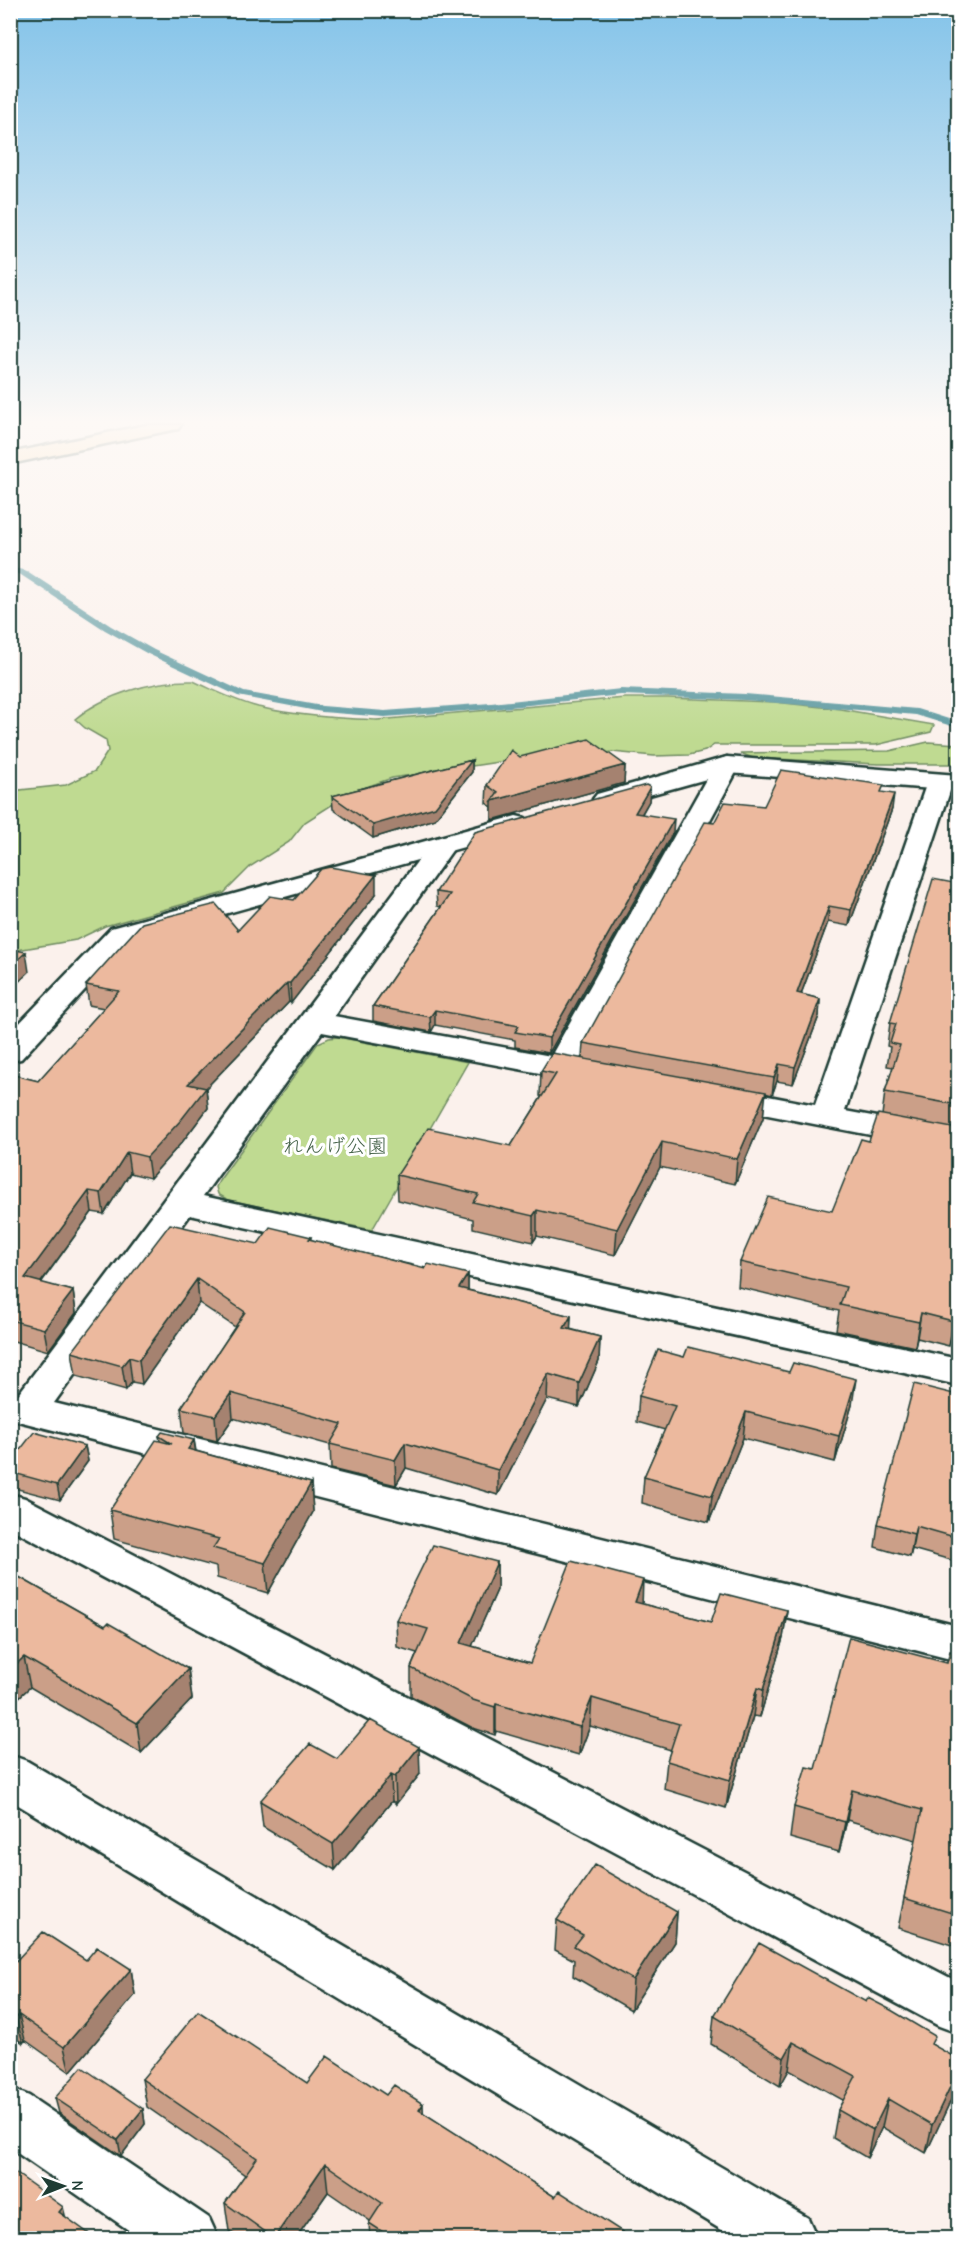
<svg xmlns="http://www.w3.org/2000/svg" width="969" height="2249" font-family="'Comic Neue','Klee One',sans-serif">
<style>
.green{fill:#bfda91;stroke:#6f8c62;stroke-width:1.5}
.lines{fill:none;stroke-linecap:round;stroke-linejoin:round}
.stream{fill:#609ba2;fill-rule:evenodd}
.minor-casing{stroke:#1f3d34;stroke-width:5}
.tertiary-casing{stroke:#1f3d34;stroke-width:5}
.trunk-casing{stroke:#1f3d34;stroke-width:5}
.minor{fill:#fff;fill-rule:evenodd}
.tertiary{fill:#fff;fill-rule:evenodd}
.trunk{fill:#faddab;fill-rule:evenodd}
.wall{fill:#cb9f88;stroke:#1f3d34;stroke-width:1.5}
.shaded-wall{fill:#a5826f;stroke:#1f3d34;stroke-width:1.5}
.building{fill:#ecb99e;stroke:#1f3d34;stroke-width:1.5}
.labels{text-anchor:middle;stroke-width:6;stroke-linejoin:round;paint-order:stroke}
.park-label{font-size:21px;fill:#47644b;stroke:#fff}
</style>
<rect width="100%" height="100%" fill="#fbf1ec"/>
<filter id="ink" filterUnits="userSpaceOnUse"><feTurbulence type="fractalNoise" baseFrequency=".0167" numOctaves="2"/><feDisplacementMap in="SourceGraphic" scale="12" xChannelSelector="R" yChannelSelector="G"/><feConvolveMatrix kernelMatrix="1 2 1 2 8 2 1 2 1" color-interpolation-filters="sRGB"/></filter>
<g filter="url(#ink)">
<path class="green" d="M 193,681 C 214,690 235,701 258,707 C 296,716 338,718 377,720 L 625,698 L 668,698 L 774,702 L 840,709 L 934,725 L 931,732 L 876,745 L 714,745 L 705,751 L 689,755 L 654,756 L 612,752 L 571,759 L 518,759 L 392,778 L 352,792 L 305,822 L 289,842 L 251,866 L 224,893 L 105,926 L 76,940 L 11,951 L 11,791 L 66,785 L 95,771 L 108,751 L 106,740 L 85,728 L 75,719 C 105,694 154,680 193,681 Z
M 928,742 L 958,744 L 958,761 L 954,764 L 878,764 L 753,758 L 740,753 L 889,751 Z
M 338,1037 L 468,1062 L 372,1230 L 228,1200 L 218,1194 L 216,1187 L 219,1181 L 318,1043 L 329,1038 Z"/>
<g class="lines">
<path class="stream" d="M 10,567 L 27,571 L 111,626 L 154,650 L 244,692 L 322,706 L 385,711 L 491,703 L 621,689 L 745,694 L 917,709 L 958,722 L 958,728 L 916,715 L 745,700 L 621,695 L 491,709 L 385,717 L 322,712 L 238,696 L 148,654 L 105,630 L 21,575 L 10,572 Z"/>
<defs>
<path id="minor" d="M 727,757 L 736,760 L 740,765 L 579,1061 L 599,1065 L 604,1072 L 599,1079 L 588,1082 L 322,1032 L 203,1196 L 958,1359 L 958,1385 L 190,1215 L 54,1403 L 958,1626 L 958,1661 L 14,1420 C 10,1412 10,1408 14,1400 L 434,839 L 443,837 L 452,839 L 456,845 L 334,1016 L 551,1056 L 714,765 L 718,760 Z
M 940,774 L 949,777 L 953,782 L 845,1111 L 958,1132 L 958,1152 L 711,1104 L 706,1097 L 711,1090 L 722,1087 L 815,1105 L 927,782 L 931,777 Z
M 10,1494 L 25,1498 L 958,1982 L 958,2033 L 939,2026 L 10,1528 Z
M 10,2088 L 29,2096 L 209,2218 L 218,2238 L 140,2238 L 10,2148 Z"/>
<path id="tertiary" d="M 727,757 L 958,775 L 958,791 L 728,773 L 606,807 L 597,804 L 593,799 L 597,794 Z
M 516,816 L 525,818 L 529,824 L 525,830 L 131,940 L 21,1059 L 10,1061 L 10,1033 L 111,928 Z
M 10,1755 L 27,1761 L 808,2218 L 817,2238 L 735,2238 L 10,1800 Z"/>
<path id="trunk" d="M 146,425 L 181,425 L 178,429 L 172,430 L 10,464 L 10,453 Z"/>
</defs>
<use href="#minor" class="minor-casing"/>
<use href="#tertiary" class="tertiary-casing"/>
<use href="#trunk" class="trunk-casing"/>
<use href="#minor" class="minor"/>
<use href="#tertiary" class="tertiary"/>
<use href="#trunk" class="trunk"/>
</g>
<path class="wall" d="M 520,757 L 625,765 L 624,783 L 492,820 L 492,807 L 486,803 L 487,785 Z
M 472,760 L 472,772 L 435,819 L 373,838 L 333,809 L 332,796 Z
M 650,787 L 649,801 L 642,814 L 673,832 L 549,1053 L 515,1047 L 515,1040 L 435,1025 L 431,1032 L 373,1021 L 373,1006 L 441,907 L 437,906 L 436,892 Z
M 883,793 L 892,809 L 849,926 L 828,922 L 801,994 L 820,999 L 819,1016 L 793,1084 L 777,1081 L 772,1095 L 765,1093 L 763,1118 L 735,1184 L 660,1167 L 615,1255 L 537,1236 L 533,1242 L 473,1228 L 473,1219 L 398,1200 L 397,1175 L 511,1146 L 542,1096 L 540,1096 L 541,1071 L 582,1058 L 583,1043 L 714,823 L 764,806 Z
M 958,864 L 958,1330 L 954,1329 L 949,1346 L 917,1338 L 915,1347 L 836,1330 L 839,1311 L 738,1287 L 740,1262 L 832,1211 L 869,1141 L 882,1115 L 885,1092 L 893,1067 L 887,1066 L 890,1047 L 887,1046 L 890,1023 L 953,883 Z
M 376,894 L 291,1003 L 289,1002 L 206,1088 L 208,1108 L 183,1141 L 150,1178 L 130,1173 L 104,1214 L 92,1212 L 41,1283 L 73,1291 L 76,1313 L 48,1351 L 10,1340 L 10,1074 L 38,1081 L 104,1008 L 89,1005 L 86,985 L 238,930 L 294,900 Z
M 311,1237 L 311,1240 L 425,1269 L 468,1274 L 468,1290 L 571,1316 L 570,1329 L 600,1337 L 599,1361 L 579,1407 L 547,1399 L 498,1495 L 406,1468 L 396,1485 L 331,1469 L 330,1445 L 233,1418 L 217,1441 L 184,1433 L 181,1408 L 235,1327 L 199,1303 L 142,1384 L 132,1382 L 126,1390 L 76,1376 L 72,1352 L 258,1244 Z
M 958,1395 L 958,1562 L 912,1549 L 910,1557 L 875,1547 L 878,1524 Z
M 639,1396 L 852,1405 L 835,1462 L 743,1438 L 709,1522 L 642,1503 L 644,1477 L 665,1430 L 637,1422 Z
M 159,1436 L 194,1440 L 196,1451 L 311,1483 L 313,1512 L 268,1593 L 217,1578 L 216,1567 L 114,1539 L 110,1510 L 160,1441 Z
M 85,1446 L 88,1461 L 60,1500 L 10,1487 L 10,1463 Z
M 497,1562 L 497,1590 L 472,1646 L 530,1663 L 642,1604 L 711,1622 L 787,1610 L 783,1638 L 760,1717 L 753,1716 L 726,1808 L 664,1789 L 667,1761 L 671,1750 L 590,1726 L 579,1755 L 496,1731 L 495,1735 L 473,1728 L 411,1696 L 411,1668 L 417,1653 L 397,1647 L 396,1620 Z
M 10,1572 L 105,1626 L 188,1669 L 192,1699 L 141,1753 L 30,1687 L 17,1699 L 10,1695 Z
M 958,1653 L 958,1947 L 898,1928 L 916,1840 L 847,1820 L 839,1852 L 790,1838 L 794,1807 L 815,1769 L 947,1663 Z
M 337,1759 L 420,1774 L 396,1804 L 392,1801 L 335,1870 L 263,1827 L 260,1801 Z
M 677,1912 L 675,1942 L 631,2010 L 573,1976 L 574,1960 L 555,1950 L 557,1920 Z
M 86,1960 L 131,1969 L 135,1995 L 70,2072 L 25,2040 L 23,2043 L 10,2034 L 10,1962 L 13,1964 Z
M 714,2016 L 933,2045 L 956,2089 L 926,2153 L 882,2127 L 867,2158 L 833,2138 L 838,2110 L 843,2100 L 789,2070 L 780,2086 L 711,2044 Z
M 142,2079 L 307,2083 L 386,2095 L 423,2113 L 555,2197 L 632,2238 L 370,2238 L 369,2223 L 370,2221 L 328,2192 L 296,2238 L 240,2238 L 229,2231 L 225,2203 L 245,2175 L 147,2107 Z
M 55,2098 L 143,2109 L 145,2124 L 121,2156 L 59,2113 Z"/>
<path class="shaded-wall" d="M 472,760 L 472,772 L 435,819 L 373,838 L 373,825 Z
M 625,765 L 624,783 L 492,820 L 492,801 Z
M 650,787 L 649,801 L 634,827 L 635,813 Z
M 894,794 L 892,809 L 849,926 L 851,910 Z
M 674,819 L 673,832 L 549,1053 L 549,1038 Z
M 376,875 L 376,894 L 291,1003 L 290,983 Z
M 829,906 L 828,922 L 795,1010 L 797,993 Z
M 26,952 L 29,972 L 10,990 L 10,967 Z
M 287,983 L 289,1002 L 206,1088 L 208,1108 L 183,1141 L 150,1178 L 147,1157 L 188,1084 Z
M 820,999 L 819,1016 L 793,1084 L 795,1067 Z
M 435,1010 L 435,1025 L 431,1032 L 430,1017 Z
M 779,1064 L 777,1081 L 772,1095 L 774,1078 Z
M 766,1092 L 763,1118 L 735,1184 L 737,1159 Z
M 662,1142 L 660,1167 L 615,1255 L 617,1229 Z
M 127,1152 L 130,1173 L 104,1214 L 101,1193 Z
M 89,1191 L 92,1212 L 28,1300 L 25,1278 Z
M 537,1210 L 537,1236 L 533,1242 L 533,1216 Z
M 468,1274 L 468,1298 L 459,1288 Z
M 197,1279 L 199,1303 L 142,1384 L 139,1360 Z
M 73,1291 L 76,1313 L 48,1351 L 44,1329 Z
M 958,1304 L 954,1329 L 949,1346 L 953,1321 Z
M 921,1313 L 917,1338 L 915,1347 L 919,1322 Z
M 571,1316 L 570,1340 L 564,1328 Z
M 600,1337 L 599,1361 L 579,1407 L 579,1383 Z
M 129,1357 L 132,1382 L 126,1390 L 122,1366 Z
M 548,1374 L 547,1399 L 498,1495 L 498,1470 Z
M 856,1379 L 852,1405 L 835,1462 L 839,1436 Z
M 231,1393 L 233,1418 L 217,1441 L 215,1416 Z
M 746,1412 L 743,1438 L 709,1522 L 712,1496 Z
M 194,1440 L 198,1469 L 188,1449 Z
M 405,1443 L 406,1468 L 396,1485 L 395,1460 Z
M 85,1446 L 88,1461 L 60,1500 L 57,1485 Z
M 311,1483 L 313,1512 L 268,1593 L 265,1563 Z
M 916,1526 L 912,1549 L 910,1557 L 914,1534 Z
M 497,1562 L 497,1590 L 461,1671 L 461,1643 Z
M 643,1580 L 642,1607 L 635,1602 Z
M 787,1610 L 783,1638 L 760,1717 L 763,1690 Z
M 24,1657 L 30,1687 L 17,1699 L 11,1669 Z
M 188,1669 L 192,1699 L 141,1753 L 137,1723 Z
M 757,1688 L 753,1716 L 726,1808 L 730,1780 Z
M 592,1698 L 590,1726 L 579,1755 L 580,1727 Z
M 496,1704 L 496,1731 L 495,1735 L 495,1707 Z
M 419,1747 L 420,1774 L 396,1804 L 395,1777 Z
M 391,1775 L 392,1801 L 335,1870 L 333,1844 Z
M 852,1790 L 847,1820 L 839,1852 L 845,1822 Z
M 677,1912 L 675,1942 L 631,2010 L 633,1980 Z
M 131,1969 L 135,1995 L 70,2072 L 64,2047 Z
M 19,2015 L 25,2040 L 23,2043 L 16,2018 Z
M 793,2042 L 789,2070 L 780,2086 L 784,2058 Z
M 958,2070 L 958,2078 L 956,2089 L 926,2153 L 932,2125 Z
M 888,2099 L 882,2127 L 867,2158 L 873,2130 Z
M 423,2104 L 424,2132 L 419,2110 Z
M 143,2109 L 145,2124 L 121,2156 L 118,2140 Z
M 325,2164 L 328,2192 L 296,2238 L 275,2238 Z
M 63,2207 L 70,2235 L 59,2212 Z"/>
<path class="building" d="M 589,739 L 625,765 L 492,801 L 498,793 L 487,785 L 511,750 L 520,757 Z
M 472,760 L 435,807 L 373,825 L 332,796 Z
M 781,770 L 884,785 L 881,792 L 894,794 L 851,910 L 829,906 L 797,993 L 820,999 L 795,1067 L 779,1064 L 774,1078 L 583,1043 L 705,822 L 714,823 L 725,802 L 764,806 Z
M 646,785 L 650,787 L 635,813 L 674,819 L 549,1038 L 515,1032 L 519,1026 L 435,1010 L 430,1017 L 373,1006 L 450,894 L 436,892 L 475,832 Z
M 958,864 L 958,1105 L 885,1092 L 900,1045 L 890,1043 L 896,1024 L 890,1023 L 933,879 L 953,883 Z
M 330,867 L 376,875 L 290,983 L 287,983 L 188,1084 L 206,1088 L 181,1120 L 147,1157 L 127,1152 L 101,1193 L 89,1191 L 25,1278 L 73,1291 L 44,1329 L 10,1320 L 10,1074 L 38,1081 L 119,991 L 86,985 L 142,923 L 216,904 L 238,930 L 270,896 L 294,900 L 321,869 Z
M 10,949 L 26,952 L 10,967 Z
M 552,1053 L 766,1092 L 737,1159 L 662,1142 L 617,1229 L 537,1210 L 533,1216 L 473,1202 L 478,1194 L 397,1175 L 428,1128 L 511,1146 L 556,1074 L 541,1071 Z
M 878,1114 L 958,1129 L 958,1304 L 953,1321 L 921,1313 L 919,1322 L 840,1305 L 846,1287 L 740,1262 L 768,1197 L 832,1211 L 861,1139 L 869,1141 Z
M 170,1224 L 258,1244 L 270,1227 L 311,1237 L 309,1239 L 425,1269 L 428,1264 L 468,1274 L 459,1288 L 571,1316 L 564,1328 L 600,1337 L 579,1383 L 548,1374 L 498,1470 L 405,1443 L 395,1460 L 330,1444 L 342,1424 L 231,1393 L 215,1416 L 181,1408 L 245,1312 L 197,1279 L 139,1360 L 129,1357 L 122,1366 L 72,1352 Z
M 688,1347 L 789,1372 L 793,1363 L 856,1379 L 839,1436 L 746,1412 L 712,1496 L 644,1477 L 675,1406 L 639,1396 L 658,1350 L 684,1357 Z
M 914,1384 L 958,1395 L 958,1538 L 916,1526 L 914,1534 L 878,1524 Z
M 34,1432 L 85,1446 L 57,1485 L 10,1472 L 10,1463 Z
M 162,1432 L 194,1440 L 188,1449 L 311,1483 L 265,1563 L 213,1548 L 219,1539 L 110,1510 L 156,1440 L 172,1444 L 159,1436 Z
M 433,1545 L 497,1562 L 461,1643 L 530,1663 L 571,1561 L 643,1580 L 635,1602 L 711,1622 L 721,1593 L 787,1610 L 763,1690 L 757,1688 L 730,1780 L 667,1761 L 679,1724 L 592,1698 L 580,1727 L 496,1704 L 495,1707 L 473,1700 L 411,1668 L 428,1629 L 396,1620 Z
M 10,1572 L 105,1626 L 108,1623 L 188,1669 L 137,1723 L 24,1657 L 11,1669 Z
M 849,1637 L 947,1663 L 950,1651 L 958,1653 L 958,1915 L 904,1898 L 922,1810 L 852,1790 L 845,1822 L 794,1807 L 806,1767 L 815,1769 Z
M 370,1720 L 419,1747 L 395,1777 L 391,1775 L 333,1844 L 260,1801 L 310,1744 L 337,1759 Z
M 595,1865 L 677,1912 L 633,1980 L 574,1946 L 583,1935 L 557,1920 Z
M 43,1932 L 86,1960 L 97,1947 L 131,1969 L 64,2047 L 19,2015 L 16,2018 L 10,2013 L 10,1962 L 13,1964 Z
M 759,1943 L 866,2002 L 868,1998 L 891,2010 L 935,2036 L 931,2044 L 958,2059 L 958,2070 L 932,2125 L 888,2099 L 873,2130 L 838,2110 L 856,2076 L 793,2042 L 784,2058 L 714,2016 Z
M 198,2011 L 307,2083 L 327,2056 L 386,2095 L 394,2085 L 423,2104 L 419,2110 L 555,2197 L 559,2191 L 632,2238 L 392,2238 L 369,2223 L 382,2203 L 325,2164 L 274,2238 L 225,2203 L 257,2158 L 142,2079 Z
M 82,2067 L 143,2109 L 118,2140 L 55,2098 Z
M 10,2169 L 63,2207 L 59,2212 L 95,2238 L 10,2238 Z"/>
</g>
<linearGradient id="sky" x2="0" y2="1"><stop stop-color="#83c3e9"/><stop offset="0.57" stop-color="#fdf9f6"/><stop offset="1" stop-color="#fdf9f6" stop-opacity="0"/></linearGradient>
<rect width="969" height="740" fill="url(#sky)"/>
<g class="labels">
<g class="park-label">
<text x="335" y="1153">れんげ公園</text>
</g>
</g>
<rect width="969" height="2249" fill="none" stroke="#fff" stroke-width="36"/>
<rect x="18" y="18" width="933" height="2213" fill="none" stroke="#1f3d34" stroke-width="2" filter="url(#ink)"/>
<g transform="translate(63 2186) rotate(89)" stroke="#ffffff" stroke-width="4.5" paint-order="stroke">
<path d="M0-4.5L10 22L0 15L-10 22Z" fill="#1f3d34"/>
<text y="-9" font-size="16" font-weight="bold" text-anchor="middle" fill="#1f3d34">N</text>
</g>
</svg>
